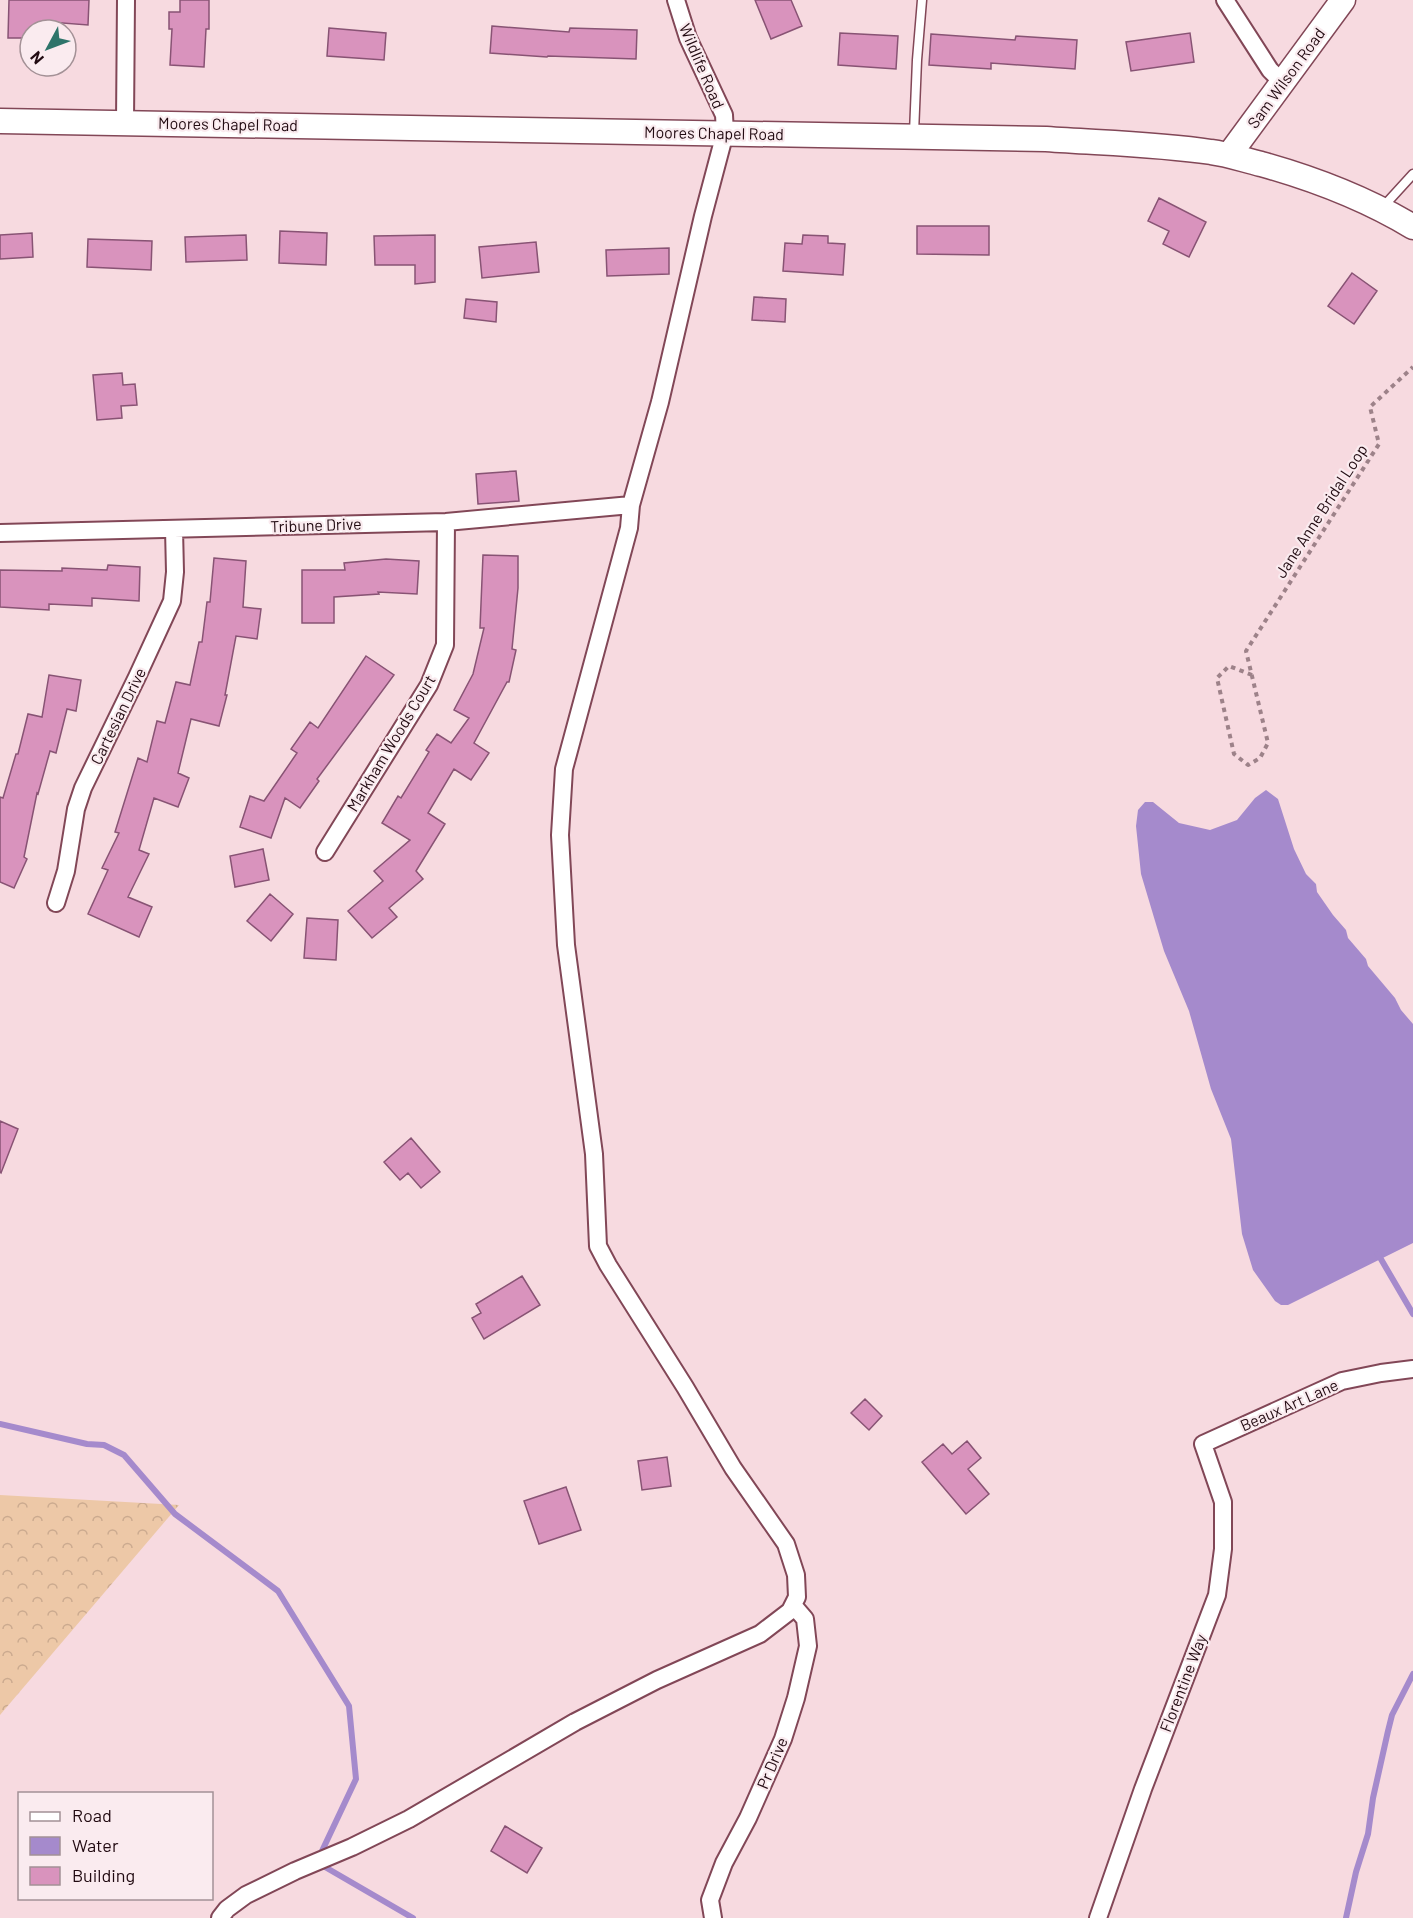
<svg xmlns="http://www.w3.org/2000/svg" width="1413" height="1918" font-family="Barlow,sans-serif">
<style>
.forest{fill:url(#forest-crowns)}
.water{fill:#a58acc}
.lines{fill:none;stroke-linecap:round;stroke-linejoin:round}
.stream{stroke:#a58acc;stroke-width:6}
.building{fill:#d993bd;stroke:#885374;stroke-width:1.5}
.lane-casing{stroke:#824757;stroke-width:11}
.street-casing{stroke:#824757;stroke-width:20}
.secondary-casing{stroke:#824757;stroke-width:27}
.path{stroke:#9d8289;stroke-width:4;stroke-dasharray:4.5 4.5;stroke-linecap:butt}
.lane{stroke:#fff;stroke-width:8}
.street{stroke:#fff;stroke-width:16}
.secondary{stroke:#fff;stroke-width:24}
.labels{text-anchor:middle;stroke-width:4.5;stroke-linejoin:round;paint-order:stroke}
.street-label{font-size:16px;fill:#210a11;stroke:#faebef}
</style>
<defs>
<pattern id="forest-crowns" width="20" height="18" patternUnits="userSpaceOnUse" patternTransform="scale(1.5)"><rect width="20" height="18" fill="#edc8a7"/><path d="M2 6a3 3 0 1 1 6 0M12 15a3 3 0 1 1 6 0" fill="none" stroke="#cbaa8f"/></pattern>
</defs>
<rect width="100%" height="100%" fill="#f7dae0"/>
<path class="forest" d="M 0,1495 L 179,1505 L 0,1715 Z"/>
<path class="water" d="M 1266,790 L 1278,799 L 1294,849 L 1306,874 L 1316,884 L 1317,892 L 1333,915 L 1346,930 L 1348,938 L 1366,959 L 1368,966 L 1395,998 L 1401,1010 L 1413,1024 L 1413,1243 L 1288,1305 L 1281,1305 L 1275,1301 L 1253,1270 L 1242,1234 L 1231,1139 L 1211,1089 L 1189,1011 L 1164,951 L 1141,874 L 1136,826 L 1138,810 L 1145,802 L 1153,802 L 1179,823 L 1210,830 L 1237,820 L 1255,798 Z"/>
<g class="lines">
<path class="stream" d="M 1378,1254 L 1413,1314
M 0,1424 L 87,1444 L 104,1445 L 124,1455 L 175,1514 L 278,1591 L 349,1706 L 356,1779 L 322,1851
M 325,1867 L 413,1918
M 1346,1918 L 1356,1872 L 1368,1834 L 1373,1798 L 1388,1731 L 1392,1715 L 1413,1674"/>
</g>
<path class="building" d="M 9,0 L 89,0 L 88,25 L 50,22 L 50,30 L 30,30 L 30,38 L 8,38 Z
M 180,0 L 209,0 L 209,29 L 206,29 L 204,67 L 170,65 L 172,29 L 169,29 L 169,12 L 180,12 Z
M 755,0 L 791,0 L 802,26 L 771,39 Z
M 492,26 L 569,32 L 570,28 L 637,30 L 636,59 L 548,56 L 547,57 L 490,53 Z
M 329,28 L 386,33 L 384,60 L 327,56 Z
M 840,33 L 898,36 L 896,69 L 838,65 Z
M 1190,33 L 1194,62 L 1131,71 L 1126,42 Z
M 931,34 L 1015,40 L 1016,36 L 1077,40 L 1075,69 L 991,63 L 991,69 L 929,65 Z
M 1159,198 L 1206,222 L 1189,257 L 1163,244 L 1169,231 L 1148,221 Z
M 917,226 L 989,226 L 989,255 L 917,254 Z
M 280,231 L 327,233 L 326,265 L 279,263 Z
M 32,233 L 33,257 L 0,259 L 0,235 Z
M 246,235 L 247,260 L 186,262 L 185,237 Z
M 435,235 L 435,282 L 415,284 L 415,265 L 375,265 L 374,236 Z
M 803,235 L 828,236 L 828,243 L 845,244 L 843,275 L 783,271 L 785,243 L 802,244 Z
M 88,239 L 152,241 L 151,270 L 87,267 Z
M 536,242 L 539,272 L 482,278 L 479,247 Z
M 669,248 L 669,274 L 607,276 L 606,250 Z
M 1352,273 L 1377,291 L 1354,324 L 1328,306 Z
M 754,297 L 786,299 L 785,322 L 752,320 Z
M 466,299 L 497,302 L 496,322 L 464,318 Z
M 122,373 L 123,385 L 135,384 L 137,405 L 121,406 L 122,418 L 97,420 L 93,375 Z
M 516,471 L 519,501 L 478,504 L 476,474 Z
M 483,555 L 518,556 L 518,588 L 512,649 L 516,650 L 509,682 L 507,682 L 474,743 L 489,753 L 471,780 L 454,769 L 428,813 L 445,824 L 416,871 L 423,879 L 389,908 L 397,917 L 372,938 L 348,911 L 383,881 L 374,871 L 410,840 L 382,823 L 398,796 L 401,798 L 429,752 L 426,750 L 437,734 L 451,743 L 469,718 L 454,710 L 473,674 L 484,628 L 480,628 Z
M 214,558 L 246,561 L 243,607 L 261,609 L 257,639 L 236,636 L 225,695 L 227,695 L 219,726 L 191,719 L 178,773 L 189,778 L 178,807 L 154,798 L 139,850 L 149,854 L 128,897 L 152,907 L 139,937 L 88,914 L 108,870 L 102,868 L 119,833 L 115,832 L 138,758 L 147,762 L 157,721 L 165,723 L 176,682 L 190,685 L 199,642 L 202,642 L 207,602 L 210,602 Z
M 386,559 L 419,561 L 417,594 L 378,592 L 379,594 L 334,597 L 334,623 L 302,623 L 302,570 L 345,570 L 344,563 Z
M 108,565 L 140,567 L 139,601 L 92,598 L 92,606 L 49,604 L 49,610 L 0,607 L 0,570 L 62,571 L 62,568 L 107,570 Z
M 366,656 L 394,675 L 317,779 L 319,781 L 300,808 L 285,798 L 271,838 L 240,827 L 250,796 L 264,801 L 297,753 L 291,749 L 310,722 L 318,728 Z
M 49,675 L 81,680 L 76,711 L 67,709 L 56,753 L 50,751 L 38,794 L 37,793 L 24,857 L 27,859 L 14,888 L 0,882 L 0,797 L 3,798 L 16,754 L 18,754 L 28,714 L 42,717 Z
M 263,849 L 269,880 L 235,887 L 230,856 Z
M 270,894 L 293,914 L 271,941 L 247,921 Z
M 307,918 L 338,920 L 336,960 L 304,958 Z
M 0,1121 L 18,1129 L 1,1173 L 0,1172 Z
M 411,1138 L 440,1172 L 421,1188 L 408,1173 L 400,1180 L 384,1162 Z
M 522,1276 L 540,1305 L 484,1339 L 472,1318 L 481,1313 L 476,1304 Z
M 865,1399 L 882,1416 L 869,1430 L 851,1413 Z
M 967,1441 L 981,1458 L 968,1469 L 989,1494 L 966,1514 L 922,1462 L 943,1444 L 952,1454 Z
M 667,1457 L 671,1486 L 642,1490 L 638,1461 Z
M 566,1487 L 581,1530 L 539,1544 L 524,1501 Z
M 505,1826 L 542,1848 L 527,1873 L 491,1851 Z"/>
<g class="lines">
<defs>
<path id="lane" d="M 914,133 L 917,60 L 922,0
M 1382,208 L 1413,174"/>
<path id="street" d="M 1225,0 L 1270,70 L 1282,82
M 125,122 L 126,0
M 0,533 L 446,522 L 631,505
M 325,852 L 429,685 L 445,645 L 446,522
M 56,903 L 66,871 L 76,809 L 83,788 L 137,677 L 172,601 L 175,572 L 174,529
M 220,1918 L 227,1909 L 246,1895 L 295,1871 L 352,1847 L 409,1819 L 575,1722 L 657,1680 L 760,1634 L 790,1611 L 797,1597 L 796,1575 L 786,1544 L 733,1468 L 685,1387 L 608,1265 L 598,1246 L 594,1154 L 566,945 L 560,835 L 564,769 L 629,528 L 631,505 L 660,402 L 703,216 L 725,133 L 724,115 L 688,38 L 676,0
M 713,1918 L 710,1900 L 724,1863 L 748,1818 L 783,1739 L 796,1698 L 808,1646 L 805,1619 L 793,1605
M 1098,1918 L 1143,1789 L 1217,1595 L 1223,1549 L 1223,1502 L 1203,1444 L 1342,1381 L 1381,1373 L 1413,1369"/>
<path id="secondary" d="M 0,121 L 1046,139 C 1102,143 1157,144 1211,152 C 1228,154 1244,160 1261,164 C 1315,179 1365,198 1413,227
M 1229,155 L 1343,0"/>
</defs>
<use href="#lane" class="lane-casing"/>
<use href="#street" class="street-casing"/>
<use href="#secondary" class="secondary-casing"/>
<path class="path" d="M 1252,675 L 1229,666 L 1217,678 L 1234,754 L 1248,765 L 1260,758 L 1268,743 L 1246,651 L 1379,444 L 1370,407 L 1413,367"/>
<use href="#lane" class="lane"/>
<use href="#street" class="street"/>
<use href="#secondary" class="secondary"/>
</g>
<g class="labels">
<g class="street-label">
<text transform="translate(702 66) rotate(67)" y="6">Wildlife Road</text>
<text transform="translate(1286 78) rotate(-54)" y="6">Sam Wilson Road</text>
<text transform="translate(228 124) rotate(1)" y="6">Moores Chapel Road</text>
<text transform="translate(714 133) rotate(1)" y="6">Moores Chapel Road</text>
<text transform="translate(1321 511) rotate(-57)" y="6">Jane Anne Bridal Loop</text>
<text transform="translate(316 525) rotate(-2)" y="6">Tribune Drive</text>
<text transform="translate(118 716) rotate(-64)" y="6">Cartesian Drive</text>
<text transform="translate(391 743) rotate(-59)" y="6">Markham Woods Court</text>
<text transform="translate(1289 1405) rotate(-24)" y="6">Beaux Art Lane</text>
<text transform="translate(1183 1683) rotate(-69)" y="6">Florentine Way</text>
<text transform="translate(772 1763) rotate(-67)" y="6">Pr Drive</text>
</g>
</g>
<rect x="18" y="1792" width="195" height="108" fill="#faebef" stroke="#a39196" stroke-width="1.5"/>
<rect x="30" y="1812" width="30" height="9" fill="#ffffff" stroke="#a39196" stroke-width="1.5"/>
<text x="72" y="1822" font-size="18" fill="#210a11">Road</text>
<rect x="30" y="1837" width="30" height="18" fill="#a58acc" stroke="#a39196" stroke-width="1.5"/>
<text x="72" y="1852" font-size="18" fill="#210a11">Water</text>
<rect x="30" y="1867" width="30" height="18" fill="#d993bd" stroke="#a39196" stroke-width="1.5"/>
<text x="72" y="1882" font-size="18" fill="#210a11">Building</text>
<g transform="translate(48 48) rotate(229)"><circle r="28" fill="#faebef" stroke="#a39196" stroke-width="1.5"/>
<path d="M0-4.5L10 22L0 15L-10 22Z" fill="#2e746a"/>
<text y="-9" font-size="16" font-weight="bold" text-anchor="middle" fill="#210a11">N</text>
</g>
</svg>
